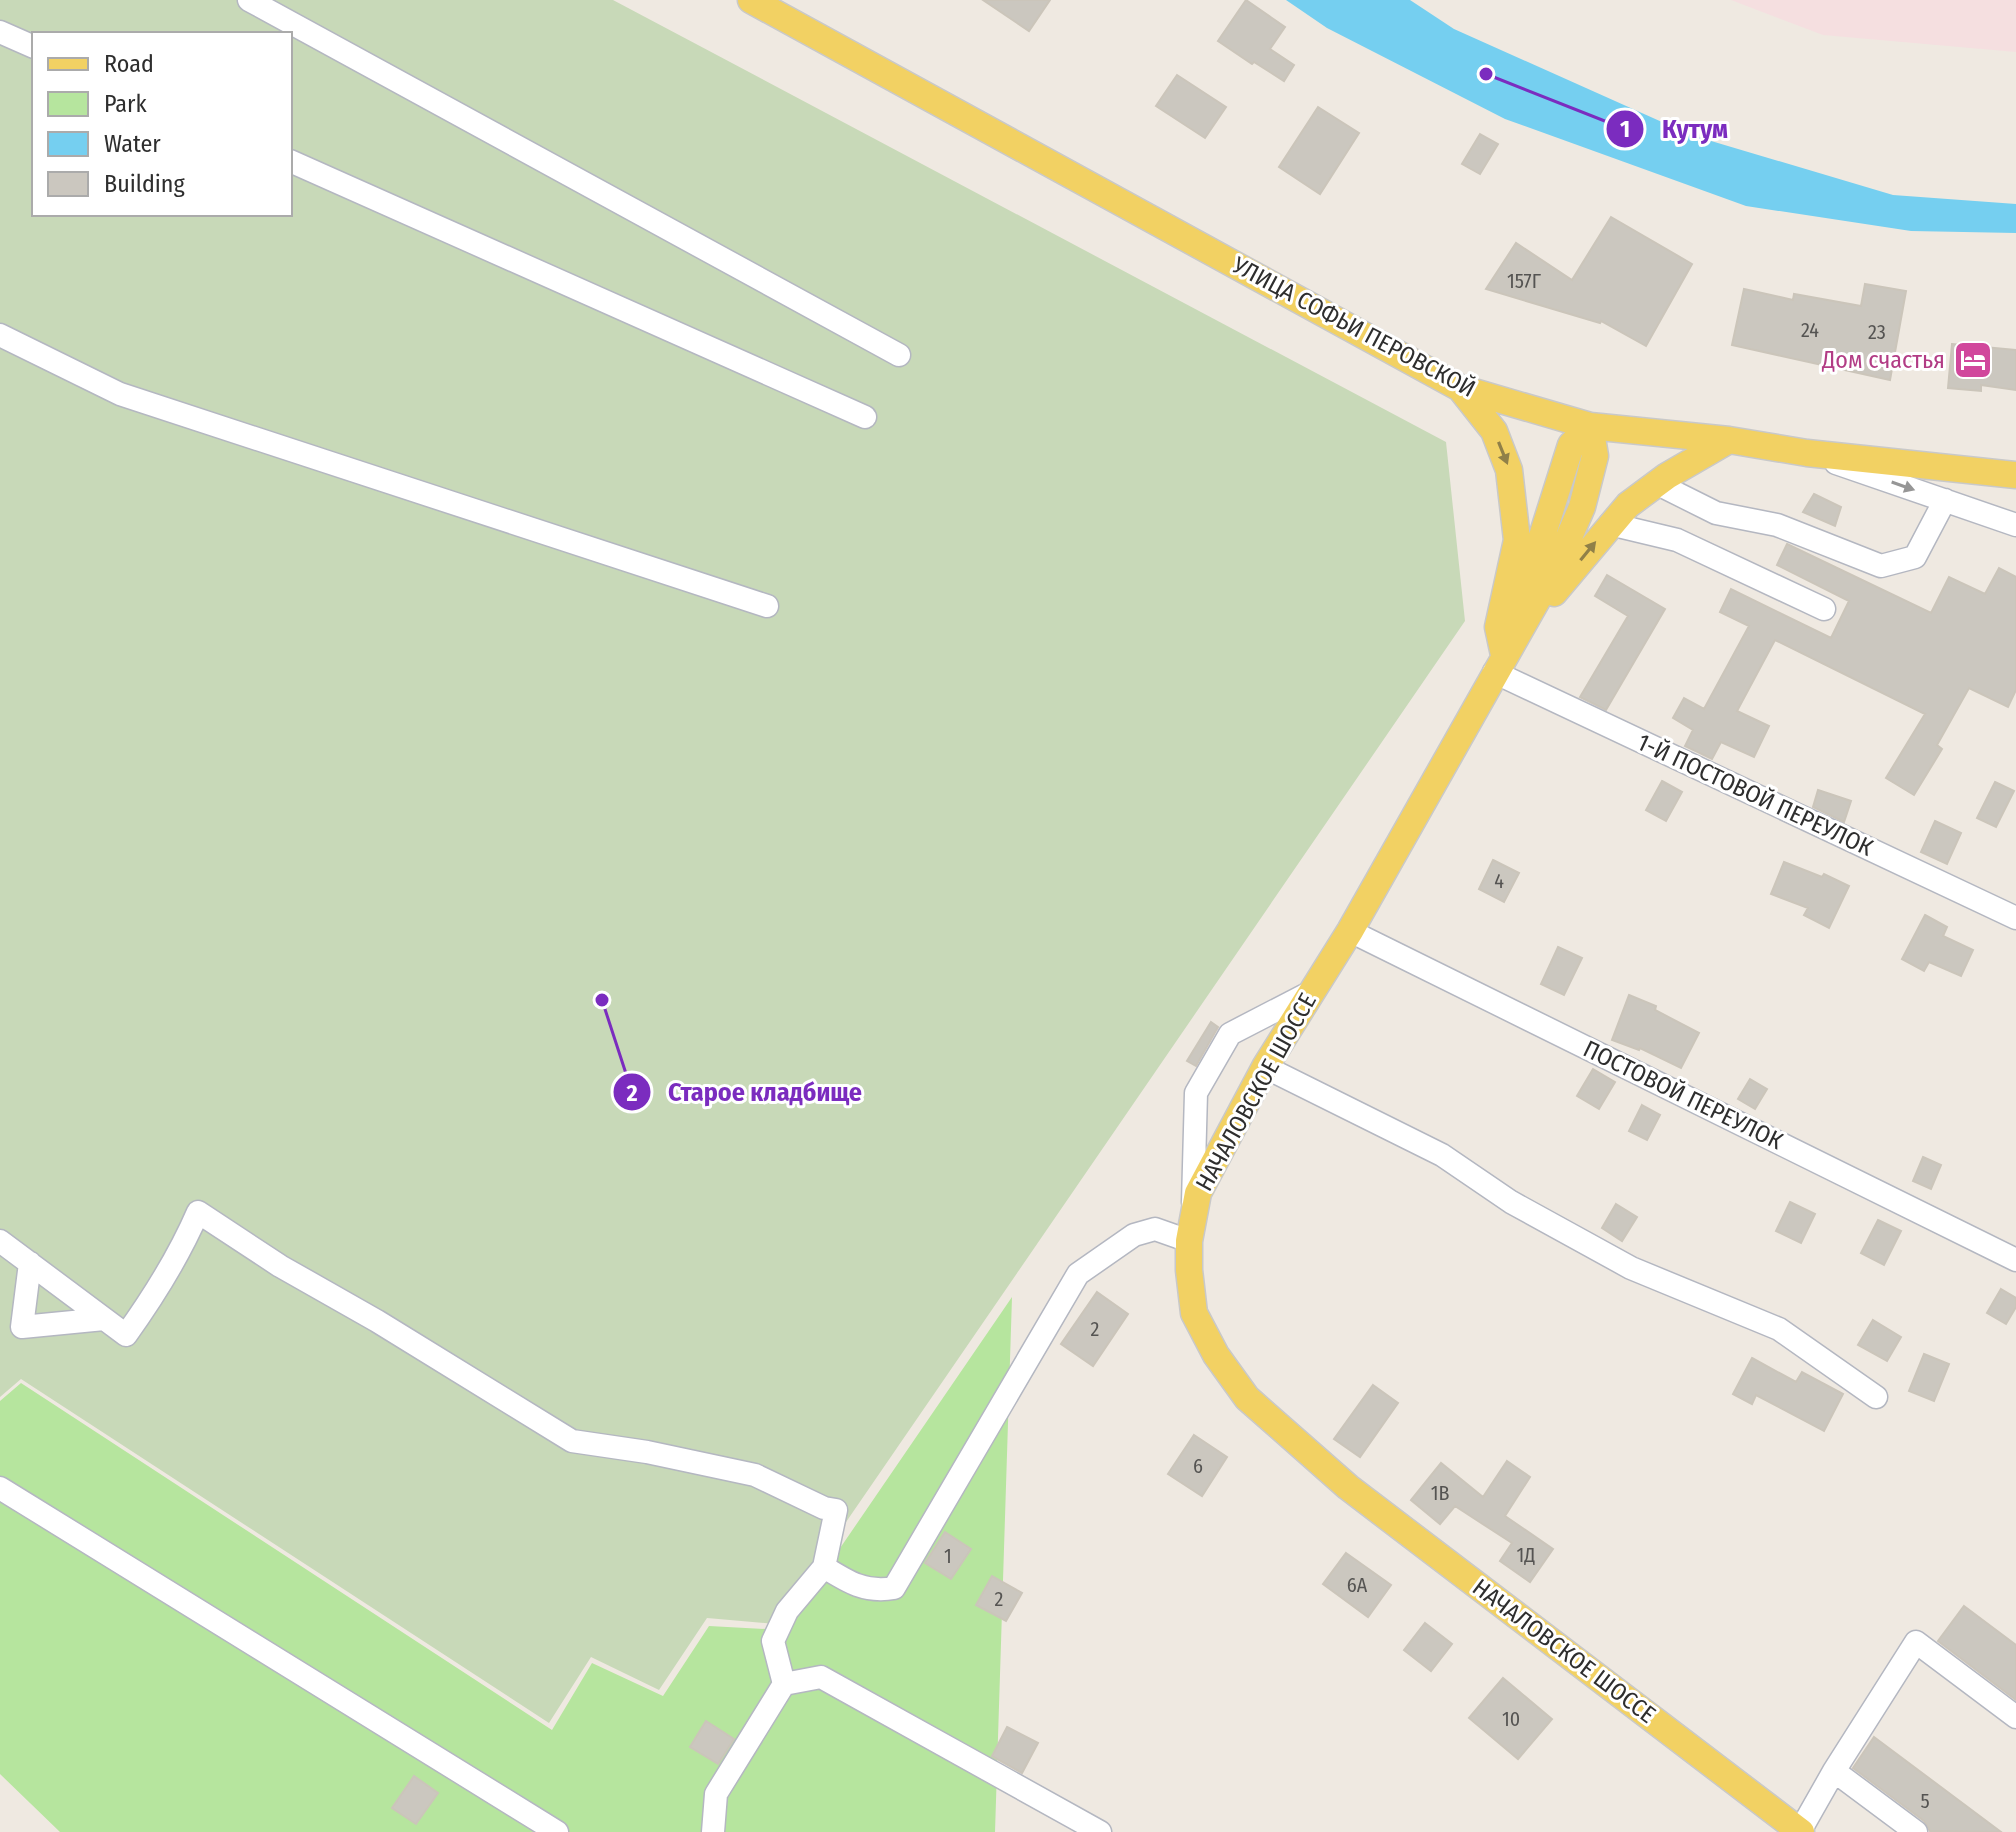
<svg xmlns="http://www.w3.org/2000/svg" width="2016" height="1832" font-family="'Fira Sans Condensed',sans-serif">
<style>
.medical{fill:#f5dfe0}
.green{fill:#b6e59e}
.cemetery{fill:#c8d9b8;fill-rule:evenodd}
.water{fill:#75cff0}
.building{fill:#cbc7bf;stroke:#cbc5ba;stroke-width:2}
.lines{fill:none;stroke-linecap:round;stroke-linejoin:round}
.minor-casing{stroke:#b4b7c1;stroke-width:25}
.major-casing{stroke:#c9c9c9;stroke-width:29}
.minor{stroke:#fff;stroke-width:22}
.major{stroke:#f2d163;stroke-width:26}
.oneway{fill:#908048}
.oneway2{fill:#969696}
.labels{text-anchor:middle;stroke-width:6;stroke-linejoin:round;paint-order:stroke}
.number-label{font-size:20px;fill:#555452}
.street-label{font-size:24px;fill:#2e2e2e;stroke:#fff}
.hotel-label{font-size:24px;fill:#b23c85;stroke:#fff;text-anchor:end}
.leader{fill:none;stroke:#7b2cbf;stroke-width:3}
.callout-dot{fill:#7b2cbf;stroke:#fff;stroke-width:3}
.mark-label{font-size:24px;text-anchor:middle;font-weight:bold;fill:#fff}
.callout-label{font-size:26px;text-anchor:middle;font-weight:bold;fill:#7b2cbf;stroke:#fff;stroke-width:6;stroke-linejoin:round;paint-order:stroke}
</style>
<rect width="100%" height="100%" fill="#efe9e1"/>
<path class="medical" d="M 1731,0 L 2016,0 L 2016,52 L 1823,35 Z"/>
<path class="green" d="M 1012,1297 L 995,1832 L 60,1832 L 0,1774 L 0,1401 L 21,1383 L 552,1730 L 592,1663 L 663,1696 L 709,1626 L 784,1630 Z"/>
<path class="cemetery" d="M 0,0 L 613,0 L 1446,442 L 1465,621 L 776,1624 L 707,1618 L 659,1690 L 591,1657 L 549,1723 L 21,1379 L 0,1397 ZM 34,34 L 290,34 L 290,214 L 34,214 Z"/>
<path class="water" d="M 1286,0 L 1410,0 L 1454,29 L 1691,135 L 1893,195 L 2016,204 L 2016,233 L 1911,231 L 1746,206 L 1505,119 L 1327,28 Z"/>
<path class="building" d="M 983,0 L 1050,0 L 1029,31 Z
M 1246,0 L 1285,27 L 1270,49 L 1294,65 L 1284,81 L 1254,62 L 1252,64 L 1218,41 Z
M 1177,75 L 1226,107 L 1205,138 L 1156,106 Z
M 1318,107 L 1359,133 L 1320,194 L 1279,167 Z
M 1480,134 L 1498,144 L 1480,174 L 1462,164 Z
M 1611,217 L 1692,264 L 1646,346 L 1601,321 L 1600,323 L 1486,289 L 1516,243 L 1572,280 Z
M 1865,284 L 1906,291 L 1890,380 L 1732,345 L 1744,289 L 1793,300 L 1794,294 L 1861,306 Z
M 1952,344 L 2016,350 L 2016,390 L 1981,385 L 1981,391 L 1948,388 Z
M 1814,494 L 1841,507 L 1835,526 L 1803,512 Z
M 1787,544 L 1931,613 L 1949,577 L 1985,594 L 1999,568 L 2016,577 L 2016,690 L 2008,707 L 1969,688 L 1937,745 L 1942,749 L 1914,795 L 1886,778 L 1925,714 L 1775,640 L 1737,711 L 1769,726 L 1754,757 L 1721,742 L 1712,759 L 1685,746 L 1693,730 L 1673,718 L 1684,698 L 1704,709 L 1749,626 L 1720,612 L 1731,589 L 1831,638 L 1849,601 L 1777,565 Z
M 1607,575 L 1665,609 L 1606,710 L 1580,697 L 1628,616 L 1595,596 Z
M 1662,781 L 1682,792 L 1666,821 L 1646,810 Z
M 1995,782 L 2014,791 L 1996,827 L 1977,818 Z
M 1818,790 L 1851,801 L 1844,822 L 1813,807 Z
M 1935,821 L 1961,833 L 1947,864 L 1921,852 Z
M 1493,860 L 1519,873 L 1504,902 L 1479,889 Z
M 1784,862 L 1822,877 L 1824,874 L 1849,886 L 1829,928 L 1804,915 L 1808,908 L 1771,894 Z
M 1925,915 L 1947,927 L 1943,936 L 1973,950 L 1961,976 L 1929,962 L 1924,971 L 1902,959 Z
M 1558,947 L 1582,958 L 1564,995 L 1541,984 Z
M 1629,995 L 1656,1006 L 1655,1010 L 1699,1033 L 1681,1068 L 1640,1048 L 1639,1050 L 1612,1040 Z
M 1211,1022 L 1218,1027 L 1196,1066 L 1187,1061 Z
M 1593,1069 L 1615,1082 L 1599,1109 L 1577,1096 Z
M 1750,1079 L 1767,1089 L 1755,1109 L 1738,1099 Z
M 1642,1105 L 1660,1115 L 1647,1140 L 1629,1131 Z
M 1923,1157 L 1941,1165 L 1931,1189 L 1913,1181 Z
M 1790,1202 L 1815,1214 L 1801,1243 L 1776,1231 Z
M 1616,1204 L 1637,1217 L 1622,1241 L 1602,1228 Z
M 1878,1220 L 1901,1231 L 1884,1265 L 1861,1253 Z
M 2001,1289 L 2016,1298 L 2016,1307 L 2006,1324 L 1987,1313 Z
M 1097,1292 L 1128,1314 L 1093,1366 L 1061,1344 Z
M 1873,1320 L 1901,1337 L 1887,1361 L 1858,1345 Z
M 1924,1354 L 1949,1364 L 1934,1401 L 1909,1391 Z
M 1752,1358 L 1796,1382 L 1802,1372 L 1843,1394 L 1824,1431 L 1756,1395 L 1752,1404 L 1733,1394 Z
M 1373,1385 L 1398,1403 L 1360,1457 L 1334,1439 Z
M 1194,1435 L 1227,1457 L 1202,1496 L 1168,1474 Z
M 1507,1461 L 1530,1477 L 1505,1516 L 1553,1549 L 1530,1582 L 1500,1561 L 1512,1543 L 1455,1506 L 1440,1524 L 1411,1500 L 1441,1463 L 1483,1497 Z
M 945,1532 L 971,1549 L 951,1579 L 925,1563 Z
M 1346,1553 L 1391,1585 L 1368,1617 L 1323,1584 Z
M 992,1576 L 1022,1593 L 1006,1621 L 976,1605 Z
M 1964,1606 L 2016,1645 L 2016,1700 L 1938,1641 Z
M 1425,1623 L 1452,1644 L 1431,1671 L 1404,1650 Z
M 1503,1678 L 1552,1719 L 1518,1759 L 1469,1718 Z
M 706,1721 L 734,1739 L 718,1764 L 690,1747 Z
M 1007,1727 L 1038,1743 L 1022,1773 L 992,1756 Z
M 1874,1737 L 2001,1832 L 1930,1831 L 1924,1821 L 1853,1768 Z
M 414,1776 L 438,1793 L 416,1824 L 392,1808 Z"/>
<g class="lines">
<defs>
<path id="minor" d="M 249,0 L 899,355
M 0,32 L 34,47
M 290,161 L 865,417
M 0,335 L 120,394 L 767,606
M 1836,463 L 2016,525
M 1656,483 L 1716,513 L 1777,525 L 1881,566 L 1915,557 L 1945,500
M 1610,524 L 1677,540 L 1824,609
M 1494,672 L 2016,918
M 1350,931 L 2016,1260
M 1265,1067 L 1442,1155 L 1511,1202 L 1631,1268 L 1779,1329 L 1876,1397
M 1193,1202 L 1196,1093 L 1230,1034 L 1313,991
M 0,1241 L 126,1335 C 154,1296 179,1256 198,1212 L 280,1266 L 377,1321 L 572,1441 L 647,1452 L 755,1475 L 824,1508 L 836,1510 L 824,1567
M 30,1263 L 22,1327 L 104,1319
M 0,1488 L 557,1832
M 784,1684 L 821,1677 L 1100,1832
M 1834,1771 L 1916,1832
M 1800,1831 L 1834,1771 L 1916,1642 L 2016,1717
M 713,1832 L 716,1794 L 784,1684 L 773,1641 L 787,1611 L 824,1567 C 848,1582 865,1593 894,1588 L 1078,1274 L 1134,1235 L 1155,1229 L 1189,1241"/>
<path id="major" d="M 751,0 L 1460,388 L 1590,426 L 1729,440 L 1807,453 L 2016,475
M 1460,388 L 1494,431 L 1509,470 L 1517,540 L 1498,627 L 1504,655
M 1590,426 L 1595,456 L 1582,507 L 1558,563 L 1350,931 L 1265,1067 L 1198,1193 L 1189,1241 L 1189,1270 L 1194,1313 L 1216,1355 L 1247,1398 L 1348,1487 L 1801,1832
M 1554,593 L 1628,505 L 1667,476 L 1729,440
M 1519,609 L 1571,445 L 1590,426"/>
</defs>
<use href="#minor" class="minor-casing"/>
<use href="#major" class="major-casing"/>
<use href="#minor" class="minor"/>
<use href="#major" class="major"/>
</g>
<defs><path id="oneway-solid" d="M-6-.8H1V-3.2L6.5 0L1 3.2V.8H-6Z" transform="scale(2)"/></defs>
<g class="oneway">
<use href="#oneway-solid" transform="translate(1503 453) rotate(68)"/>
<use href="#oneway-solid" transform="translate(1588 551) rotate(-51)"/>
</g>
<use class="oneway2" href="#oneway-solid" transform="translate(1903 486) rotate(19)"/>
<defs>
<symbol id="hotel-square" viewBox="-11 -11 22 22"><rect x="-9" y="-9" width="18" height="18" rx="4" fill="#d1479c" stroke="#fff"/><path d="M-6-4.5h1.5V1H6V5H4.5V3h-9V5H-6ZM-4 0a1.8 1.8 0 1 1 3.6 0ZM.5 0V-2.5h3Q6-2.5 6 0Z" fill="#fff"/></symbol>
</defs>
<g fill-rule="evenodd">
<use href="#hotel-square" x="1951" y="338" width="44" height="44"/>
</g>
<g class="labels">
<g class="number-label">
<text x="1524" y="288">157Г</text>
<text x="1810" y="337">24</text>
<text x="1877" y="339">23</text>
<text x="1499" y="888">4</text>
<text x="1095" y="1336">2</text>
<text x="1198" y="1473">6</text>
<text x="1440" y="1500">1В</text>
<text x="1526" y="1562">1Д</text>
<text x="948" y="1563">1</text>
<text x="1357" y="1592">6А</text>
<text x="999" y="1606">2</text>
<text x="1511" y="1726">10</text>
<text x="1925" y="1808">5</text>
</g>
<g class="street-label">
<text transform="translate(1354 327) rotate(28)" y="8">УЛИЦА СОФЬИ ПЕРОВСКОЙ</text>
<text transform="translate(1755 795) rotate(25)" y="8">1-Й ПОСТОВОЙ ПЕРЕУЛОК</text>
<text transform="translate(1256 1092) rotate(-61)" y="8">НАЧАЛОВСКОЕ ШОССЕ</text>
<text transform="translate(1683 1095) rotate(26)" y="8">ПОСТОВОЙ ПЕРЕУЛОК</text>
<text transform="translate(1564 1651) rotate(37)" y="8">НАЧАЛОВСКОЕ ШОССЕ</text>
</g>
<g class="hotel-label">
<text x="1945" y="368">Дом счастья</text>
</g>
</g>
<path class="leader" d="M1486 74L1625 129M602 1000L632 1092"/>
<g class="callout-dot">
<circle cx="1486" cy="74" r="8"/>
<circle cx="602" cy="1000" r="8"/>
<circle cx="1625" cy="129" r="20"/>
<circle cx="632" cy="1092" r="20"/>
</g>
<g class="mark-label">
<text x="1625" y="137">1</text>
<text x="632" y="1101">2</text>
</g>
<g class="callout-label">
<text x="1695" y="138">Кутум</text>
<text x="765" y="1101">Старое кладбище</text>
</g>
<rect x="32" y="32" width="260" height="184" fill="#ffffff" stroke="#ababab" stroke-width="2"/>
<rect x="48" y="58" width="40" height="12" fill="#f2d163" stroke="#ababab" stroke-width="2"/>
<text x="104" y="72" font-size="24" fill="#2e2e2e">Road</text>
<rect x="48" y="92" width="40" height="24" fill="#b6e59e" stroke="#ababab" stroke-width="2"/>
<text x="104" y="112" font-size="24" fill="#2e2e2e">Park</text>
<rect x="48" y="132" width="40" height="24" fill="#75cff0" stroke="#ababab" stroke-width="2"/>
<text x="104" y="152" font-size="24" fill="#2e2e2e">Water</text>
<rect x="48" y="172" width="40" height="24" fill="#cbc7bf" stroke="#ababab" stroke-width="2"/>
<text x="104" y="192" font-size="24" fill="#2e2e2e">Building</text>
</svg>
